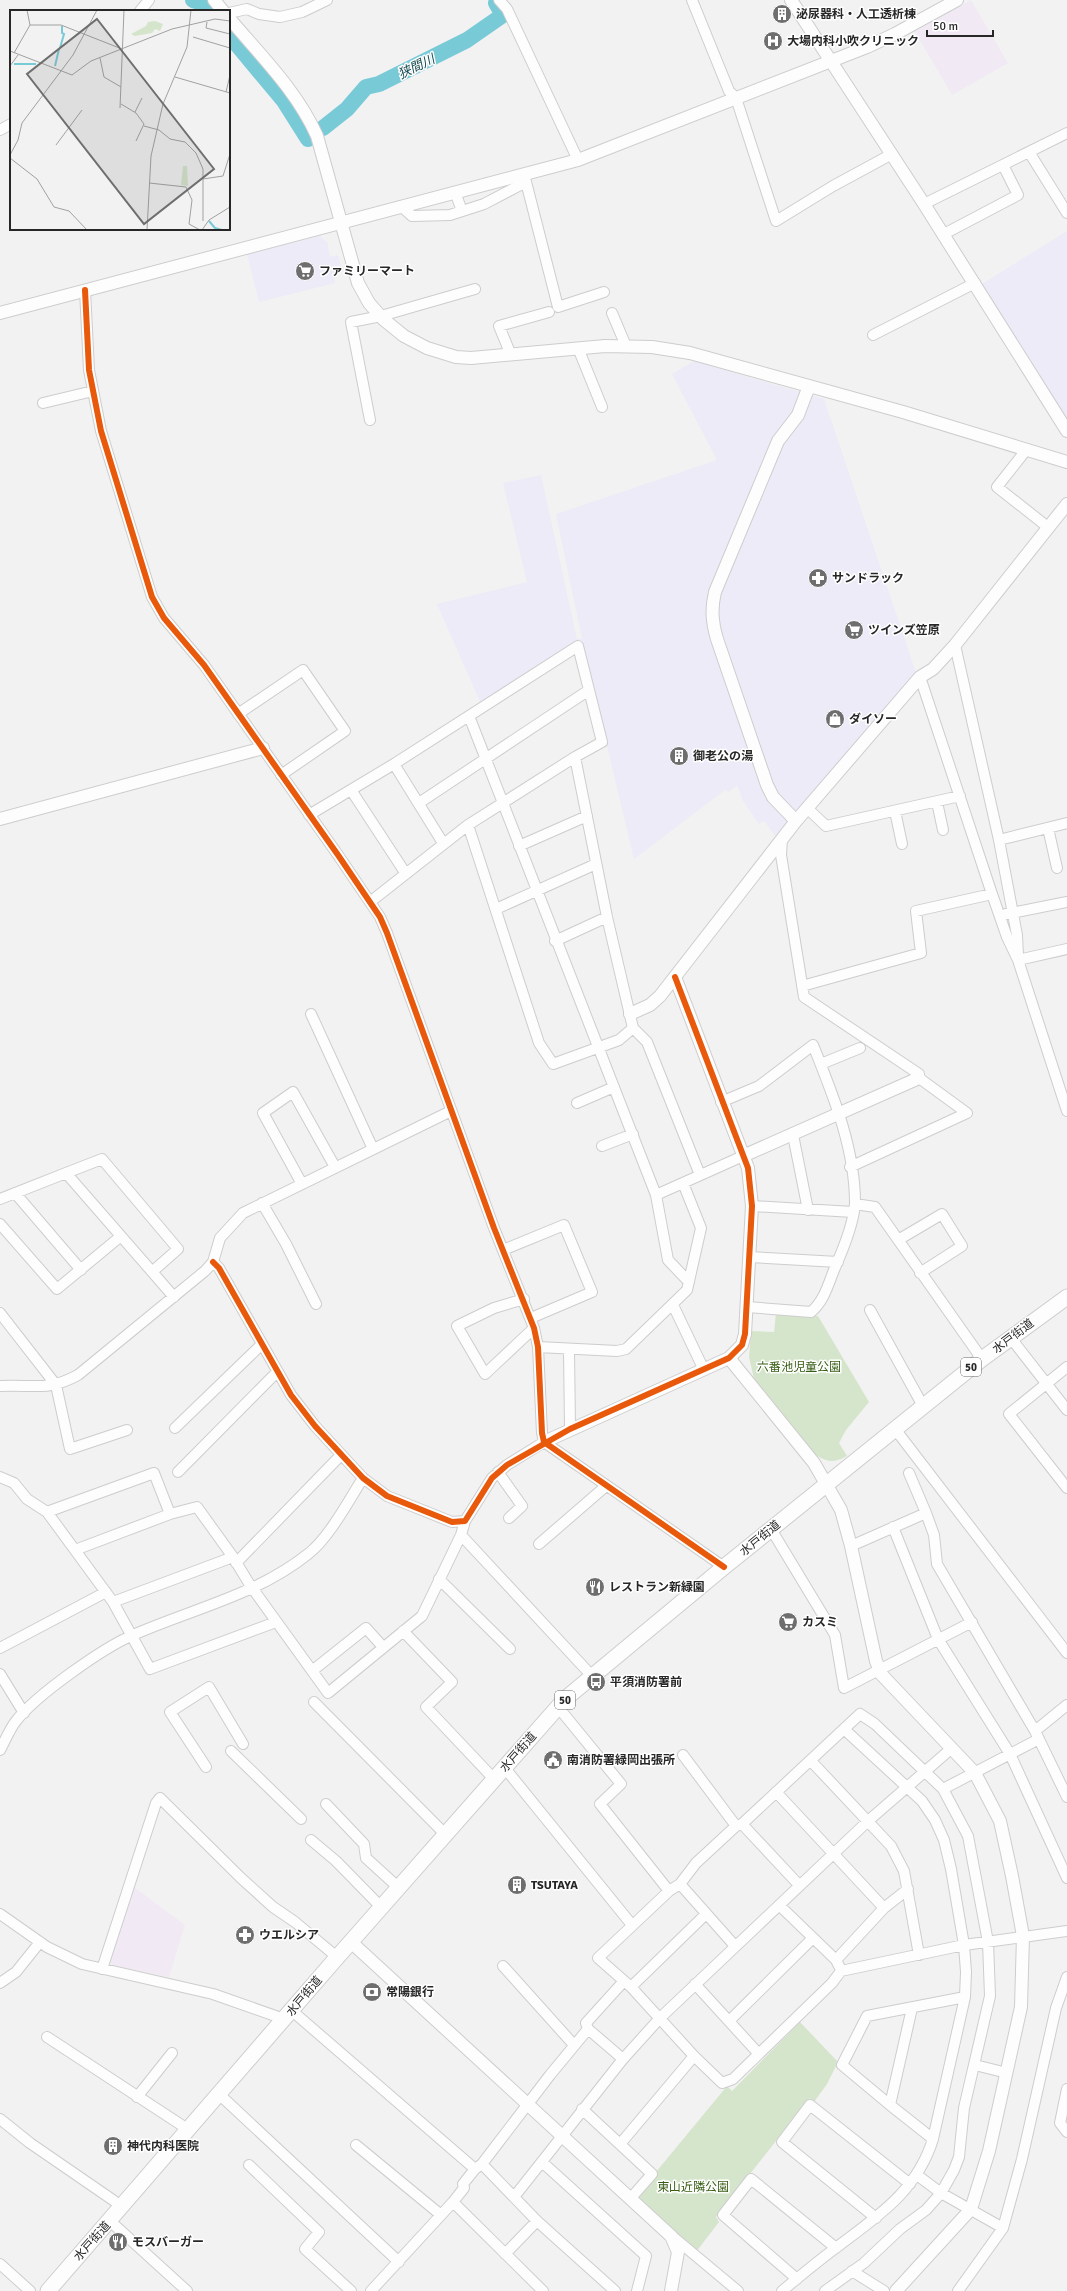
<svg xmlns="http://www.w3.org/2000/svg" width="1067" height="2291" font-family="Signika,'Noto Sans JP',sans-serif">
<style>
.commercial{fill:#ecebf7}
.education{fill:#f1e9f4}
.green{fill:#d5e5cb}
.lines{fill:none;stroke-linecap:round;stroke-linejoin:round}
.river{stroke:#79cad7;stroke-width:16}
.minor-casing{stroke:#cdcdce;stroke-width:12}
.tertiary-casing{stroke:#cdcdce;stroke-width:14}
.primary-casing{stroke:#cdcdce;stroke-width:17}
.minor{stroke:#fdfdfd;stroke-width:10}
.tertiary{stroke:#fdfdfd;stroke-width:12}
.primary{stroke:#fdfdfd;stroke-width:15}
.cycleway-casing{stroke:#fff;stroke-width:8}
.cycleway{stroke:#e8590c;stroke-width:6}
.labels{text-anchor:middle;stroke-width:3;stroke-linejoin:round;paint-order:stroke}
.shield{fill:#fff;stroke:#686868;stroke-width:1}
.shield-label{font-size:11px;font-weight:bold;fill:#272727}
.poi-label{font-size:12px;font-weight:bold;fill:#272727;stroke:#fff;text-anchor:start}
.street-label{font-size:12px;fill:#272727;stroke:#fff}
.park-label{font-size:12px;fill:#375d15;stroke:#fff}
.water-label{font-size:13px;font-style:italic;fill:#184a52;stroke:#fff}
.inset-river{fill:none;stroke:#79cad7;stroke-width:2}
.inset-road{fill:none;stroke:#a1a1a1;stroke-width:1}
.view{fill:#6e6e6e;fill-opacity:0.15;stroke:#6e6e6e;stroke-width:2}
.inset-edge{fill:none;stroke:#272727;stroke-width:2}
</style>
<rect width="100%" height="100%" fill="#f2f2f2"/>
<path class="commercial" d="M 1067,231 L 1067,420 L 982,284 Z
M 320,236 L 325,241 L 327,241 L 330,257 L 338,255 L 343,272 L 334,275 L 335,283 L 259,302 L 247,254 Z
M 694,361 L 824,399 L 916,673 L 775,836 L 764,821 L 759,824 L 743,801 L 737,785 L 729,792 L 725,790 L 634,859 L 582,641 L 578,640 L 481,704 L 437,604 L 527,582 L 503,483 L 541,475 L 577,639 L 582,639 L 556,514 L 717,460 L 672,374 Z"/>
<path class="education" d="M 971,0 L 1008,63 L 952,95 L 915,32 Z
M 134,1887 L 185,1925 L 169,1977 L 112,1965 L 109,1959 Z"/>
<path class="green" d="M 776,1313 L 818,1316 L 869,1402 L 846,1430 L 839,1443 L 847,1456 C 834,1463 827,1463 815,1454 L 754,1379 L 749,1357 L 751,1331 L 774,1332 Z
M 800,2022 L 838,2062 L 827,2084 L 814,2102 L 810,2098 L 716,2217 L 719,2222 L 696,2252 L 640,2202 L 640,2197 L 656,2172 L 727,2086 L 732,2091 Z"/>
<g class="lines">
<path class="river" d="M 193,0 L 203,3 L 209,11
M 229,35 L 284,101 L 308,139 L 310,137
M 323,128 L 347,109 L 366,87 L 379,84 L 467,40 L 503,15 L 496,3"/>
<defs>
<path id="minor" d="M 499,0 L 507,9 L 578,160
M 692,0 L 729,91 L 736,98 L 776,221 L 833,186 L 892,154
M 140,11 L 149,0
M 229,13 L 247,9 L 259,14 L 280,17 L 302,12 L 327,0
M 0,130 L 11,124
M 1029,152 L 1067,213
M 524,174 L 558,307 L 604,292
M 455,192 L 462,211
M 924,204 L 1067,133
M 401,206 L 412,216 L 450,215 L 484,204 L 526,182
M 944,234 L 1018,195 L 1003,165
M 85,290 L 89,370 L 101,431 L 152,597 L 164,618 L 204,665 L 338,855 L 380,917 L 387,933 L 494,1228 L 534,1328 L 538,1347 L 542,1433 L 544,1442 L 724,1567
M 612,313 L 626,346
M 873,335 L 975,283
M 578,348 L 602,407
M 511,355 L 499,326 L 549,312
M 43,403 L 93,391
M 370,420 L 351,322 L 381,316 L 475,289
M 1027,449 L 997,487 L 1049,528
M 955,645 L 999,840 L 1017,935 L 1018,956
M 920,677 L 992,894 L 1007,937 L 1018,960 L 1067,1111
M 238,714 L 303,670 L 345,731 L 281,775
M 469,716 L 656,1195 L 668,1260 L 689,1282
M 575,757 L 607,917 L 633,1028 L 647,1042 L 700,1175
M 394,764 L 443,843
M 351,790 L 406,874
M 937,802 L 943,830
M 419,803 L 589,690
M 807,808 L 826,826 L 960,796
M 895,811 L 902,844
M 309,815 L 394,764 L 578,646 L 602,742 L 575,757 L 468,825 L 370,902
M 468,825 L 539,1043 L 553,1064 L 619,1040 L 633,1028
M 1048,828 L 1057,868
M 782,839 L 781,855 L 804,997 L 919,1074 L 919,1078 L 967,1113 L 850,1167
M 999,840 L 1067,823
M 519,846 L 587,816
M 496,909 L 596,864
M 1006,914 L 1067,902
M 555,941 L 607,917
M 1018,960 L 1067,949
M 802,986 L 921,953 L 916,911 L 992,894
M 311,1014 L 373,1149
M 821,1064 L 860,1048
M 721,1102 L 759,1086 L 813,1045 C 833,1095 855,1148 855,1203 C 854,1223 842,1252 834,1270 C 828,1285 824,1301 811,1312 L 747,1307
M 577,1103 L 614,1087
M 793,1135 L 808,1210
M 602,1146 L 633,1134
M 302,1184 L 263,1113 L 293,1092 L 335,1167
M 15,1193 L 81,1270
M 656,1195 L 743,1156
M 0,1199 L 66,1173
M 262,1203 L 286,1244 L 316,1304
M 855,1204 L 875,1207 L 982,1359
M 752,1206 L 853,1212
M 0,1224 L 57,1289 L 121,1236
M 898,1240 L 942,1214 L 962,1246 L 920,1273
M 503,1250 L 564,1225 L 592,1292 L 531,1318
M 749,1257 L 838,1262
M 213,1262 L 219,1268 L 291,1395 L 315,1426 L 363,1478 L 387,1496 L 452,1522 L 465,1521 L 492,1478 L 507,1465 L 544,1442
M 153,1271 L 178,1249 L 102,1159 L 66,1173 L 174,1297
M 524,1299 L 494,1308 L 457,1326 L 485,1374 L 534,1328
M 673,1305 L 703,1368
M 870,1310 L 923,1406
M 0,1313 L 56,1385 L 70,1449 L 127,1430
M 1010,1337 L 1067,1410
M 538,1347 L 617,1351 L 626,1349 L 687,1290 L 701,1228 L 683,1183
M 569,1350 L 570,1429
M 1067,1367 L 1009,1414 L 1067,1488
M 0,1386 C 32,1384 47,1392 78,1375 L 205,1271 L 213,1262 L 220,1238 L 243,1213 L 451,1111
M 175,1428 L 261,1345
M 895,1429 L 1067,1653
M 178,1472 L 277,1372
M 498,1472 L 522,1506 L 509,1518
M 909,1473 L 926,1513
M 0,1477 L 14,1483 L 27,1499 L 47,1512 L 113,1602 L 150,1669 L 276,1622
M 47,1512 L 154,1473 L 170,1514
M 893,1527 L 938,1639 L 1010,1754 L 1067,1878
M 771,1529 L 835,1635 L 844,1688 L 972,1622
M 461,1535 L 592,1676
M 539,1544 L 606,1486
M 851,1546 L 926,1513 L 934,1535 L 937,1564 L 1035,1731 L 1067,1797
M 75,1550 L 170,1514 L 197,1507 L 233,1557 L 250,1585 L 328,1693 L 422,1616 L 461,1535 L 465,1521
M 236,1563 L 341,1455
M 439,1579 L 510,1649
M 113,1602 L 233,1557
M 403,1631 L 452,1682 L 426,1707 L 494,1779
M 0,1648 L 106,1592
M 312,1671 L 366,1628 L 383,1647
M 0,1674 L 24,1713
M 314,1702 L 446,1835
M 558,1707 L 621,1784 L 600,1804 L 669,1891
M 1035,1731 L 1067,1705
M 0,1750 C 5,1741 9,1730 16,1721 C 36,1695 103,1648 133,1635 C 192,1609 257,1595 308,1554 C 329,1538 349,1500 363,1478
M 231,1751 L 301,1819
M 683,1755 L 736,1826
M 811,1761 L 891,1846 L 904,1871 L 919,1955
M 206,1767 L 170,1712 L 209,1687 L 243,1744
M 504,1767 L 632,1925
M 943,1789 L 1039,1739
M 776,1792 L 884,1908
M 326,1804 L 364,1844 L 366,1858 L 399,1888
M 742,1824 L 799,1885
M 311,1840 L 336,1861 L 382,1908
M 680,1884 L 696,1863 L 736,1826 L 742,1824 L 860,1714 L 875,1724 L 943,1789 L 968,1836 L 988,1942 L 990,1996 L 964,2108 L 959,2157 L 954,2170 L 941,2193 L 926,2210 L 900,2229 L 864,2263 L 825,2291
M 779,1905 L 836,1960 L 839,1966
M 0,1914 L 47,1947 L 82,1964 L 213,1994 L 284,2019
M 735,1946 L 680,1884 L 669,1891 L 598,1958 L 631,1987 L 694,2056 L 722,2083 L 733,2079 L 832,1983 L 841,1971 L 964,1945 L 1067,1931
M 836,1960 L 884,1908 L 908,1889
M 503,1966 L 574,2045
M 102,1969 L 156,1803 L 160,1798 L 241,1878 L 273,1907 L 295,1922 L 337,1957
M 0,1983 L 16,1972 L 40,1942
M 695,1984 L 758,2053
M 631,1987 L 706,1914
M 912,2008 L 890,2105 L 933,2139
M 291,2010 L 475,2169
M 729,2021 L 813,1938
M 47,2037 L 189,2130
M 623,2059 L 588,2029 L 586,2023 L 624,1981
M 975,2065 L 1007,2073
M 1067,2089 L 1060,2123 L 1067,2132
M 220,2095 L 399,2262
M 137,2097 L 172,2053
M 890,2105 L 842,2065 L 867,2016 L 965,1997
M 582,2109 L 652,2174 L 630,2199
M 0,2119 L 30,2143 L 123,2207
M 621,2143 L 694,2056
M 356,2145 L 441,2215
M 542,2162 L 646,2256 L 637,2291
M 482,2164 L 537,2221 L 615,2291
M 249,2165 L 319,2232 L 305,2249 L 351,2291
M 917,2175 L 941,2193 L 1003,2228
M 514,2197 L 623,2059 L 660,2018 L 868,1821 L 952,1748
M 453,2202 L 543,2291
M 876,2218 L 782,2142 L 810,2105 L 910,2184
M 110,2221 L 187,2291
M 672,2236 L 738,2291
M 505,2254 L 537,2221
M 0,2264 L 30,2291
M 852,2271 L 884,2291
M 797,2279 L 723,2215 L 751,2179 L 836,2248
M 371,2291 L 453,2202 L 464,2188 L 463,2184 L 475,2169 L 482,2164 L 550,2075 L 588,2029
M 782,2291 C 800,2276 818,2261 837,2247 C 878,2216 917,2191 933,2139 L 965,1997 L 966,1972 L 964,1945 L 951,1869 L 944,1840 L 935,1820 L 922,1801 L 845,1730
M 958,2291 L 1003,2228 L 1022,2159 L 1056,2008 L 1067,1977"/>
<path id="tertiary" d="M 214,0 L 223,11
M 791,0 L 924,204 L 1067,431
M 229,18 C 261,56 297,91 317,136 L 358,283 L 369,303 L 383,319 L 404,336 L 427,348 L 456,357 L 471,358 L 605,346 L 652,347 L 690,353 L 903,412 L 1067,462
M 0,313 L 578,160 L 867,47 L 895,34 L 957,0
M 0,819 L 263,748
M 796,821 L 773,797 L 767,785 L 717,639 C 712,622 711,609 715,592 L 778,441 L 798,415 L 809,386
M 630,1014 L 650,1005 L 660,996 L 796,821 L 920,677 L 933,669 L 955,645 L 1067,504
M 743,1156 L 919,1078
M 729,1358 L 814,1463 L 841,1510 L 851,1546 L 876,1661 L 881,1674 L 975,1773 L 1000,1821 L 1012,1876 L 1023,1936 L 1021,2007 L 989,2151 L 971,2209 L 896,2291
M 544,1442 L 729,1358 L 742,1345 L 745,1334 L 752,1206 L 748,1168 L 675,977
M 351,1942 L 671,2236 L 678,2252 L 671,2291"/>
<path id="primary" d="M 48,2291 L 333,1962 L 565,1699 L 724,1567 L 982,1359 L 1067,1297"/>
</defs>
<use href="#minor" class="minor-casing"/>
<use href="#tertiary" class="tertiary-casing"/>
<use href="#primary" class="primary-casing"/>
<use href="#minor" class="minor"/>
<use href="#tertiary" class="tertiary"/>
<use href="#primary" class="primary"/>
<defs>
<path id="cycleway" d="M 85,290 L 89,370 L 101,431 L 152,597 L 164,618 L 204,665 L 338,855 L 380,917 L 387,933 L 494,1228 L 534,1328 L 538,1347 L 542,1433 L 544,1442 L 724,1567
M 213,1262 L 219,1268 L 291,1395 L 315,1426 L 363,1478 L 387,1496 L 452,1522 L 465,1521 L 492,1478 L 507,1465 L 570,1429 L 729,1358 L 742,1345 L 745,1334 L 752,1206 L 748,1168 L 675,977"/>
</defs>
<use href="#cycleway" class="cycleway-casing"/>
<use href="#cycleway" class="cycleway"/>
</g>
<defs>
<symbol id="building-disc" viewBox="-11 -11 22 22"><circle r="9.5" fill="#6e6e6e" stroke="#fff"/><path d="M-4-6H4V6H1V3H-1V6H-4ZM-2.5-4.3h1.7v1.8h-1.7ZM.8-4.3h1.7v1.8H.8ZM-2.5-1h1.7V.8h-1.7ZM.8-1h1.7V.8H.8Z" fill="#fff"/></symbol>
<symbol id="hospital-disc" viewBox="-11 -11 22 22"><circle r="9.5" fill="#6e6e6e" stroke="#fff"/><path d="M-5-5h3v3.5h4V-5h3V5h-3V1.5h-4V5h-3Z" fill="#fff"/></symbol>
<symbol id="supermarket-disc" viewBox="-11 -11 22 22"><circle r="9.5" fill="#6e6e6e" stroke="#fff"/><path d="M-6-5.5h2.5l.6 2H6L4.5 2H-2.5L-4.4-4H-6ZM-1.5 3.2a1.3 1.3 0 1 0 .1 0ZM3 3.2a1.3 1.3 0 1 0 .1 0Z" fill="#fff"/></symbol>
<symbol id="pharmacy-disc" viewBox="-11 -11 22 22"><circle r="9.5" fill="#6e6e6e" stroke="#fff"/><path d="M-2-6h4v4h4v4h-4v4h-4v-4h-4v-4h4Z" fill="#fff"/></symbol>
<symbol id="shop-disc" viewBox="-11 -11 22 22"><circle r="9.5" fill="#6e6e6e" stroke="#fff"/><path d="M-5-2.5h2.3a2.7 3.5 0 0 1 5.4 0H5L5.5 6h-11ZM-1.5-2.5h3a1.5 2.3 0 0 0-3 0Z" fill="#fff"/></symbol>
<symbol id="restaurant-disc" viewBox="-11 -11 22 22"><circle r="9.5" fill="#6e6e6e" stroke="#fff"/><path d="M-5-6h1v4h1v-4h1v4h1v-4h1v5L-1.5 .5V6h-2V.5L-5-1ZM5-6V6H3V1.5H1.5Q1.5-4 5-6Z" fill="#fff"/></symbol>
<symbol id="bus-disc" viewBox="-11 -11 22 22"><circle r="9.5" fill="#6e6e6e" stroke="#fff"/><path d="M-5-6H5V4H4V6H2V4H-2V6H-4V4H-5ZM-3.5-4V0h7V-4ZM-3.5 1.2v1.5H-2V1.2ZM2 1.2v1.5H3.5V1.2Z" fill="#fff"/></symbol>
<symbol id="civic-disc" viewBox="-11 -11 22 22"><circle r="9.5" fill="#6e6e6e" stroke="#fff"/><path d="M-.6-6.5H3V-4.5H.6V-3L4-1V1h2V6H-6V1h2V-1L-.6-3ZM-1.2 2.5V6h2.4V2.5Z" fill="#fff"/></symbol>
<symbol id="bank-disc" viewBox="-11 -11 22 22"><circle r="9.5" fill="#6e6e6e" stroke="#fff"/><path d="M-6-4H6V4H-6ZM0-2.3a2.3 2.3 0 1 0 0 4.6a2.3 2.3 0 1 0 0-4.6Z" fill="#fff"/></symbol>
</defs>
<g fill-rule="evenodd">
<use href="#building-disc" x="771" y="3" width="22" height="22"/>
<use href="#hospital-disc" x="762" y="30" width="22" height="22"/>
<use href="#supermarket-disc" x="294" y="260" width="22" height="22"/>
<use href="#pharmacy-disc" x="807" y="567" width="22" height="22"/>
<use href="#supermarket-disc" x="843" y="619" width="22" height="22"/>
<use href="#shop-disc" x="824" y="708" width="22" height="22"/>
<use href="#building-disc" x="668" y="745" width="22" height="22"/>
<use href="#restaurant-disc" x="584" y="1576" width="22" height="22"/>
<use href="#supermarket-disc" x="777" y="1611" width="22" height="22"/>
<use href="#bus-disc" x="585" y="1671" width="22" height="22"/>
<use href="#civic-disc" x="542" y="1749" width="22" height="22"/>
<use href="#building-disc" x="506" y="1874" width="22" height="22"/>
<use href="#pharmacy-disc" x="234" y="1924" width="22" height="22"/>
<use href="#bank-disc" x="361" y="1981" width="22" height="22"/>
<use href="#building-disc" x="102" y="2135" width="22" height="22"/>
<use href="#restaurant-disc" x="107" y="2231" width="22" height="22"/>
</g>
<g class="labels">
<g class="shield">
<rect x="961" y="1358" width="20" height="18" rx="3"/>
<rect x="555" y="1691" width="20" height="18" rx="3"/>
</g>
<g class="shield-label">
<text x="971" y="1371">50</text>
<text x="565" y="1704">50</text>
</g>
<g class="poi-label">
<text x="796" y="18">泌尿器科・人工透析棟</text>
<text x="787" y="45">大場内科小吹クリニック</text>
<text x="319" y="275">ファミリーマート</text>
<text x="832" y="582">サンドラック</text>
<text x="868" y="634">ツインズ笠原</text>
<text x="849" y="723">ダイソー</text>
<text x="693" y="760">御老公の湯</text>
<text x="609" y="1591">レストラン新緑園</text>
<text x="802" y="1626">カスミ</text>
<text x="610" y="1686">平須消防署前</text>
<text x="567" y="1764">南消防署緑岡出張所</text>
<text x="531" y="1889">TSUTAYA</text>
<text x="259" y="1939">ウエルシア</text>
<text x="386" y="1996">常陽銀行</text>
<text x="127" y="2150">神代内科医院</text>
<text x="132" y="2246">モスバーガー</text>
</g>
<g class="street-label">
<text transform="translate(1013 1336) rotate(-37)" y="4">水戸街道</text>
<text transform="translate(760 1538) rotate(-39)" y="4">水戸街道</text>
<text transform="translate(518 1752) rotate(-49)" y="4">水戸街道</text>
<text transform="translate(304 1996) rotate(-50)" y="4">水戸街道</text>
<text transform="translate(92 2241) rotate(-48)" y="4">水戸街道</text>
</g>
<g class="park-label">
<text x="799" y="1371">六番池児童公園</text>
<text x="693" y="2191">東山近隣公園</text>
</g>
<g class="water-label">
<text transform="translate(416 66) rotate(-26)" y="5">狭間川</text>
</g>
</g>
<g transform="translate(10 10)">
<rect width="220" height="220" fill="#f2f2f2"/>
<path d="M 145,11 L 153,14 L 150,21 L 145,19 L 142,23 L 125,26 L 121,24 L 136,16 L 138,12 ZM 173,156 L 177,156 L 178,176 L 171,175 Z" fill="#d5e5cb"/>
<path class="inset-river" d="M 50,38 L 54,24 L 52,23 L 52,16M 4,54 L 26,54M 45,56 L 49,39M 199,211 L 205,218 L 212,220"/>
<path class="inset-road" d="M 17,0 L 20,15M 197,12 L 196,18 L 220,24M 20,15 L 51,15 L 112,39M 183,27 L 220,38M 0,41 L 62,65 L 81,51 L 162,19 L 205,9 L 220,11M 4,43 L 20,15M 90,48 L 94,67 L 111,77M 0,56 L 8,45M 165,67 L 220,83M 216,82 L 220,65M 111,94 L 126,103 L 134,114 L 126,131M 110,98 L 114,0M 125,102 L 132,88M 134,116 L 149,120 L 160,129 L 175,132 L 186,143 L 193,159 L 193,211M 46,135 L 72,100M 0,145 L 8,130 L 12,113 L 63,45 L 87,0M 0,148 L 27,169 L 44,197 L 59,201 L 77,220M 193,169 L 213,166 L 220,144M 139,173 L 176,177 L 182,190 L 179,214 L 190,220M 137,220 L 141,146 L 153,94 L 177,37 L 181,0M 192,220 L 199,210 L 220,197"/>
<path class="view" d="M 87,9 L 204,159 L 134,214 L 17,64 Z"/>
<rect width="220" height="220" class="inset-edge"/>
</g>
<path d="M927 30v6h66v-6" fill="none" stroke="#272727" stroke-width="2"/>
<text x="933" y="30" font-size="12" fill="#272727" stroke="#ffffff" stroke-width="3" paint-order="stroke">50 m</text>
</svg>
